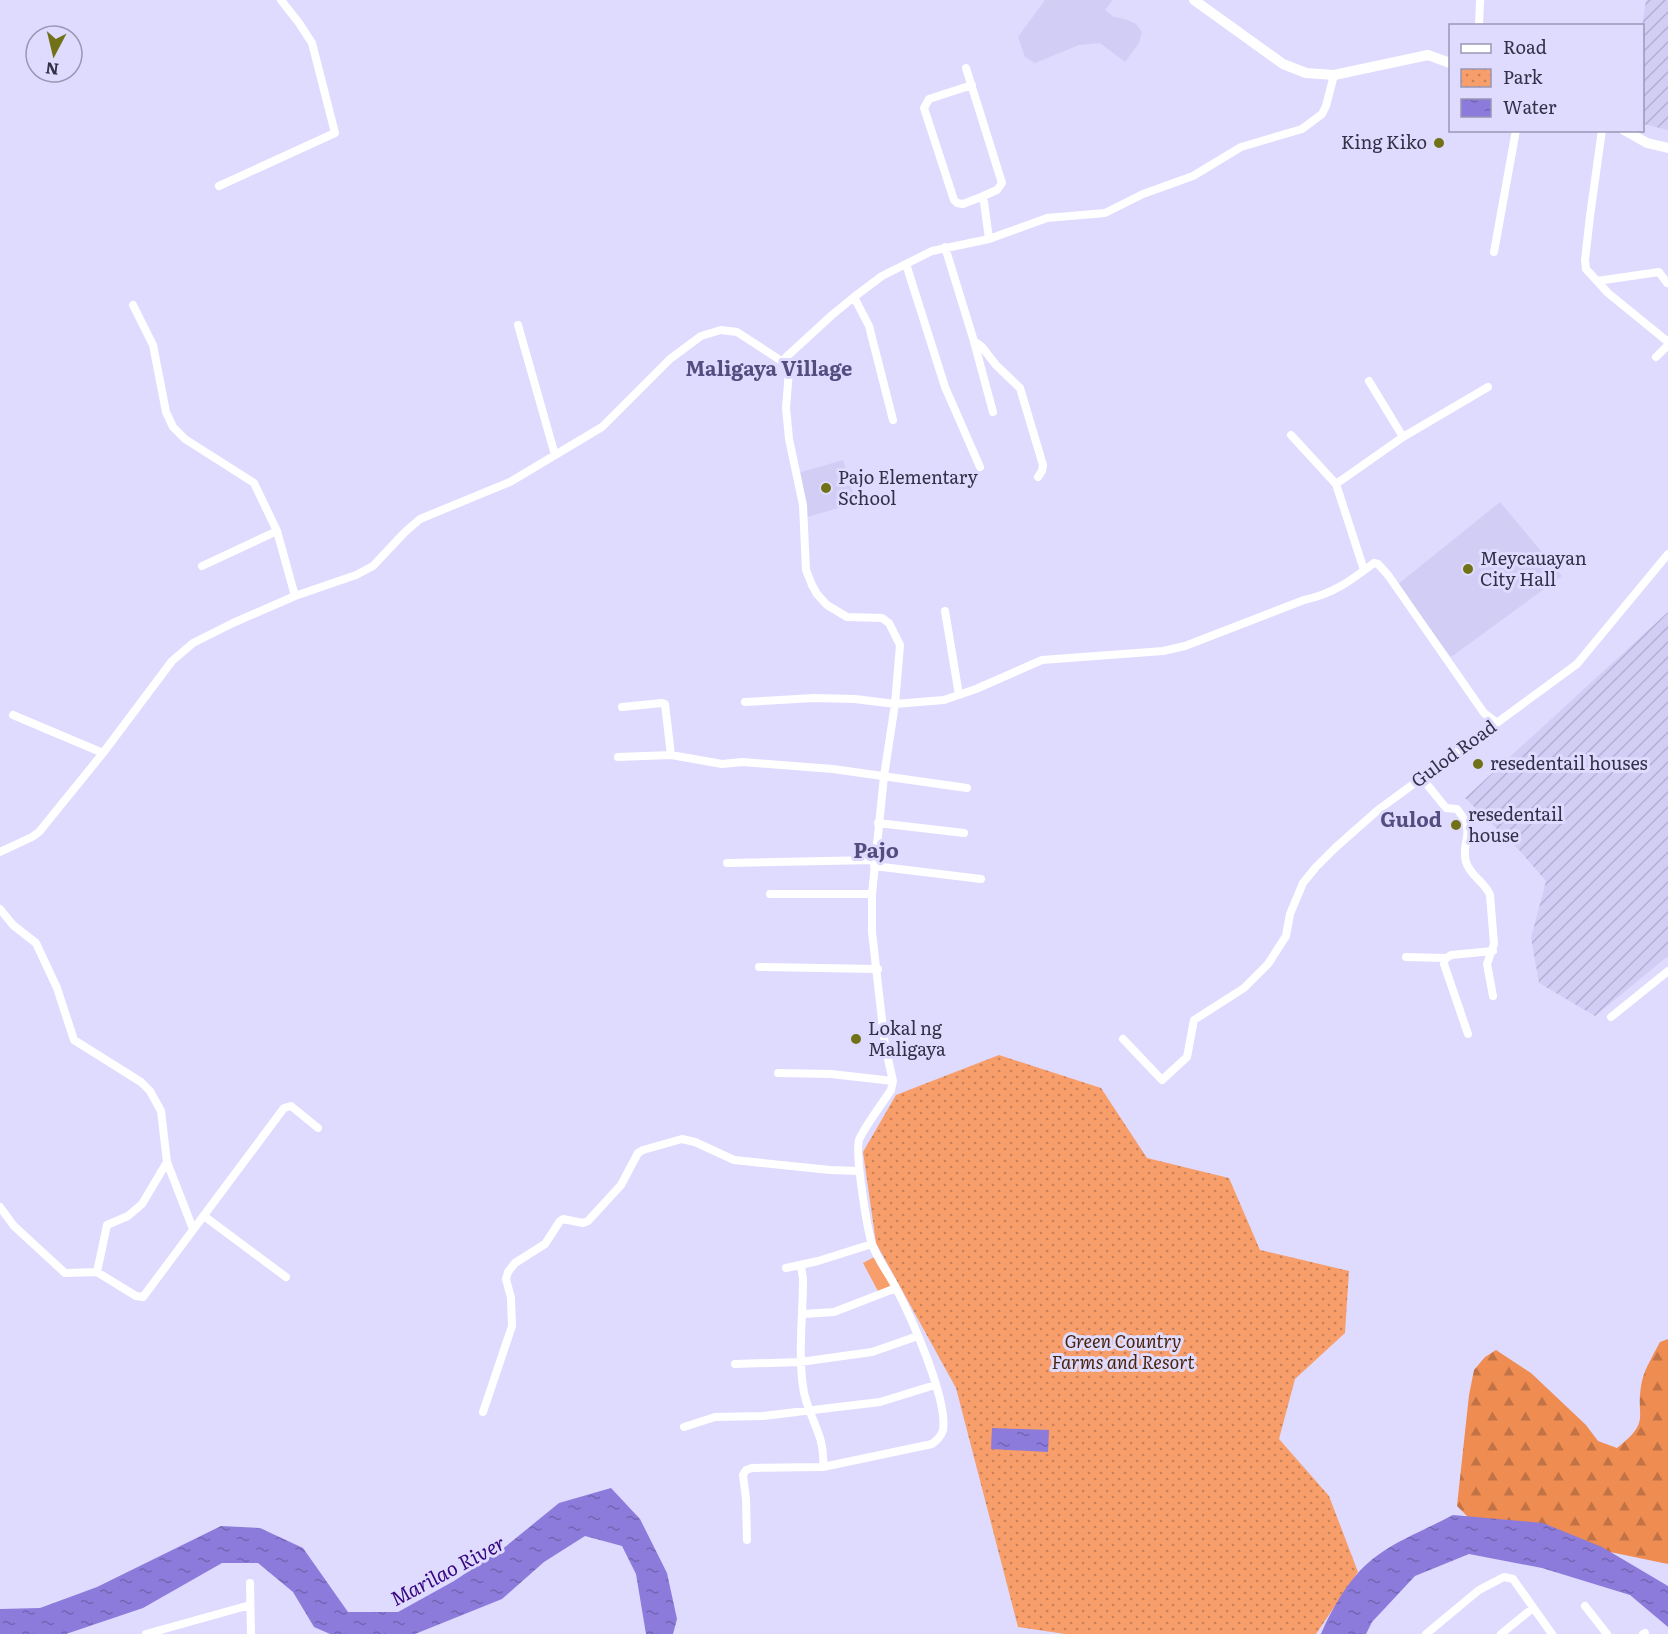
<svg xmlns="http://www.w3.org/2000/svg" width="1668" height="1634" font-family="Literata,serif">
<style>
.built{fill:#d1cdf4}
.industrial{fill:url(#industrial-furrows)}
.forest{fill:url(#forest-firs)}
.park{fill:url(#park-dots)}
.garden{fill:#f89e6b}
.water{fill:url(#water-ripples)}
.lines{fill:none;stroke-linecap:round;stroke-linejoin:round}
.street{stroke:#fff;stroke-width:8}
.secondary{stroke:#fff;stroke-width:10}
.poi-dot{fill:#717217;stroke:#dedbff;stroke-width:2}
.labels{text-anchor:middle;stroke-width:6;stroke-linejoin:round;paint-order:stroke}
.poi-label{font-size:18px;fill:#333047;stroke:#dedbff;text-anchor:start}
.street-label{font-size:18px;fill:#333047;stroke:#dedbff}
.park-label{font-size:18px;font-style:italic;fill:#4a230a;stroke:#dedbff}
.neighbourhood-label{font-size:20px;font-weight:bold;fill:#554d80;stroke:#dedbff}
.water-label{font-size:20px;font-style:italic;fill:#380780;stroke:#dedbff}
.quarter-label{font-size:21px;font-weight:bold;fill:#554d80;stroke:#dedbff}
</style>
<defs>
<pattern id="industrial-furrows" width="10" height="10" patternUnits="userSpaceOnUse" patternTransform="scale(1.5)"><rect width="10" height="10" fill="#d1cdf4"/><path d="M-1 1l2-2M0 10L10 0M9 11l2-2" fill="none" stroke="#b4b0d3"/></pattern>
<pattern id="forest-firs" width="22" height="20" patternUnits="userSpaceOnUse" patternTransform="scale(1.5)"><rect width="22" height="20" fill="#ef8c51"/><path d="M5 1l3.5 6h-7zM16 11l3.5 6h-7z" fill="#c27345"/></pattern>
<pattern id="park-dots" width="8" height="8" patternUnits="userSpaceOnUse" patternTransform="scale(1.5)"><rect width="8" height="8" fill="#f89e6b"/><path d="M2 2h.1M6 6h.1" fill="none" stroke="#c9815a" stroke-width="1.8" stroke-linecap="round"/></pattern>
<pattern id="water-ripples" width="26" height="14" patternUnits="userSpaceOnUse" patternTransform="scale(1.5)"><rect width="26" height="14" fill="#8c7bdb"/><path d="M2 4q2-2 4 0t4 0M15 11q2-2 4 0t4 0" fill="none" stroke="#7365b3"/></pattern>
</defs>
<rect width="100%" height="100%" fill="#dedbff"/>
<path class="built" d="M 1045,0 L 1113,0 L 1105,10 L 1114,17 L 1125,19 L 1136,24 L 1142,32 L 1139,43 L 1125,62 L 1100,43 L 1079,45 L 1035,63 L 1025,57 L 1018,37 Z
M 843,460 L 856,503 L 807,517 L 798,473 Z
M 1500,502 L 1562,576 L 1451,657 L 1397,585 Z"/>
<path class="industrial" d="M 1646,0 L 1668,0 L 1668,130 L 1643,124 L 1642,27 Z
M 1668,612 L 1668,956 L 1595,1016 L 1539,983 L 1531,938 L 1546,881 L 1519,850 L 1465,798 Z"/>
<path class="forest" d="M 1668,1339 L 1668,1564 L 1475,1524 L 1457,1506 L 1469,1395 L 1474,1370 L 1485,1357 L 1496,1350 L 1531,1373 L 1586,1425 L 1598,1441 L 1617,1448 C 1653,1420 1634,1418 1642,1381 C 1645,1368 1654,1354 1660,1342 Z"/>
<path class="park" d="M 999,1055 L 1101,1088 L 1147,1158 L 1229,1178 L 1260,1250 L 1349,1271 L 1345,1333 L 1295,1379 L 1279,1439 L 1329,1496 L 1358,1572 L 1316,1634 L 1065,1634 L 1018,1627 L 956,1388 L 876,1243 L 863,1152 L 896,1095 Z"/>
<path class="garden" d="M 878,1255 L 894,1285 L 879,1293 L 863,1263 Z"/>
<path class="water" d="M 992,1428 L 1049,1430 L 1048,1452 L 991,1449 Z
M 611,1488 L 640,1519 L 667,1573 L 677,1619 L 673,1634 L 646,1634 L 636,1574 L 622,1546 L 585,1536 L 544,1562 L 502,1599 L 415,1634 L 330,1634 L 314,1627 L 293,1592 L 258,1563 L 222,1563 L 143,1608 L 66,1634 L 0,1634 L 0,1609 L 40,1608 L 97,1587 L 221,1526 L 260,1528 L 303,1548 L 348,1612 L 398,1612 L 454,1581 L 505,1547 L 559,1503 Z
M 1453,1515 L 1543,1523 L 1602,1547 L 1668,1586 L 1668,1627 L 1630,1595 L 1542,1568 L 1469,1554 L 1415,1576 L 1372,1622 L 1366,1634 L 1321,1634 C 1333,1606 1352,1573 1378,1555 C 1400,1539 1429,1528 1453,1515 Z"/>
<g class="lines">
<path class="street" d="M 1479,26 L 1480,0
M 966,68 L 1002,183 L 997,190 L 981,197 L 984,202 L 989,239
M 972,85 L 929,99 L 924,108 L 954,200 L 957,203 L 963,204 L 981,197
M 1602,130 L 1590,216 L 1585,260 L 1586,269 L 1608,293 L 1668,342 L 1667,346 L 1656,357
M 219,186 L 335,133 L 312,43 L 299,23 L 281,0
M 945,247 L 973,338 L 993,412
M 1494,252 L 1516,130
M 906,264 L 945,387 L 980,467
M 1597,281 L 1659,272 L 1667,283
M 854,297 L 869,326 L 893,420
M 133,305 L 153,345 L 166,412 L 173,427 L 185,439 L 254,483 L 277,531 L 295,596
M 518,325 L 555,455
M 974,341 L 982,347 L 996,365 L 1020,388 L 1043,465 L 1042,471 L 1038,477
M 783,360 L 832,315 L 854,297 L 882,276 L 932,251 L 989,239 L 1047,218 L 1105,213 L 1143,194 L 1193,176 L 1241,147 L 1302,129 L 1322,114 L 1326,106 L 1334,75
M 1369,381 L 1403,437
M 1291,435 L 1336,484
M 202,566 L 277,531
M 1364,570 L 1336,484 L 1403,437 L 1488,387
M 945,611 L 959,695
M 745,702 L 814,698 L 855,699 L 895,704 L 944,700 L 976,689 L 1042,660 L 1163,651 L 1185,646 L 1304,600 C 1333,594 1350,581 1374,563 L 1378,564 L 1388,575 L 1484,713 L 1497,723
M 622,707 L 662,703 L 665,704 L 671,755
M 13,715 L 103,753
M 618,757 L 671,755 L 722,764 L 742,762 L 833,769 L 967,788
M 1421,777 L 1446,808 L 1457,809 C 1478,835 1460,840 1466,862 C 1470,876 1485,882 1490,895 L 1494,944 L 1487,964 L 1493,996
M 878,823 L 964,833
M 0,852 L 32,837 L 39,832 L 103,753 L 172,661 L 193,643 L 233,623 L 295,596 L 356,575 L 373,566 L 405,532 L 420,519 L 510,482 L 602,427 L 670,359 L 701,336 L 721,330 L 737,332 L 780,360 L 783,360 L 789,371 L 786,408 L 789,439 L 803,505 L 806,570 L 812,585 L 817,594 L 827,605 L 847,617 L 882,618 L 889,623 L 900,645 L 895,704 L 884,776 L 872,894 L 872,932 L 885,1046 L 893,1081 L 891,1090 C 884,1101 863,1129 859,1140 C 855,1155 867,1228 872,1244 C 877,1259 889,1274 896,1288 C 911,1317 948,1399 943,1430 C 941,1437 937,1440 932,1444 L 823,1467
M 727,863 L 875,860
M 874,866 L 981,879
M 770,894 L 872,894
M 0,909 L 13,925 L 36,943 L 57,988 L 74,1040 L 141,1082 L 150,1091 L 161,1111 L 167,1162 L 193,1229
M 1406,957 L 1446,958
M 759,967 L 878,969
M 1611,1017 L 1668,971
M 1468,1034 L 1444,964 L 1445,959 L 1451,955 L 1493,951
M 1123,1039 L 1162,1080 L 1187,1057 L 1194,1020 L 1244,988 L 1268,964 L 1286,936 L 1290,914 L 1303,883 L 1316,867 L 1335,848 L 1378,810 L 1577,664 L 1668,554
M 778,1073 L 831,1074 L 893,1081
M 0,1207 L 14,1226 L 65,1273 L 97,1272 L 136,1296 L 143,1297 L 284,1108 L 291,1106 L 318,1128
M 204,1216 L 286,1277
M 786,1268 L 818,1261 L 872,1244
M 97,1272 L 107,1225 L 128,1216 L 142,1204 L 167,1162
M 803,1314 L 834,1312 L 896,1288
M 735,1364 L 800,1362 L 872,1352 L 918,1336
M 483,1412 L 512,1326 L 511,1298 L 506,1279 L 508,1272 L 515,1263 L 545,1244 L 560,1221 L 563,1219 L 583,1223 L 588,1221 L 621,1185 L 638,1153 L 643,1150 L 682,1139 L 695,1142 L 734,1160 L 830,1170 L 859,1171
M 684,1427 L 715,1417 L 763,1416 L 880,1402 L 935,1385
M 747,1540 L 746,1499 L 743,1475 L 746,1470 L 752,1468 L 823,1467 C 826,1434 807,1417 803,1387 C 798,1351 803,1315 803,1279 L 801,1266
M 250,1583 L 251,1634
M 1585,1606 L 1607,1634
M 146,1634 L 250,1605
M 1426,1634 L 1479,1590 L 1504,1577 L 1513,1579 L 1552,1634
M 1501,1634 L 1533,1608
M 1643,1634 L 1645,1633"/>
<path class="secondary" d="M 1194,0 L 1283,64 L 1306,73 L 1334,75 L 1428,55 L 1450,63
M 1624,130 L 1647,143 L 1668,148"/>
</g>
<g class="poi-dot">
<circle cx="1439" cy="143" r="6"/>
<circle cx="826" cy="488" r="6"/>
<circle cx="1468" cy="569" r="6"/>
<circle cx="1478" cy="764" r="6"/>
<circle cx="1456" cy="825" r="6"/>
<circle cx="856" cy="1039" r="6"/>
</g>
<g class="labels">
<g class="poi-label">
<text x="1427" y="149" text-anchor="end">King Kiko</text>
<text x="838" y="484">Pajo Elementary<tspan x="838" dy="21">School</tspan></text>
<text x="1480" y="565">Meycauayan<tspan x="1480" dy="21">City Hall</tspan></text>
<text x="1490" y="770">resedentail houses</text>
<text x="1468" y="821">resedentail<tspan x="1468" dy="21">house</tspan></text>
<text x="868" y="1035">Lokal ng<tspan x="868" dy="21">Maligaya</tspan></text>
</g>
<g class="street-label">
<text transform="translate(1454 754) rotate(-36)" y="6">Gulod Road</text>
</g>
<g class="park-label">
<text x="1123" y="1348">Green Country<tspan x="1123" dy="21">Farms and Resort</tspan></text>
</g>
<g class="neighbourhood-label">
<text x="769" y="376">Maligaya Village</text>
<text x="1411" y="827">Gulod</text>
</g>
<g class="water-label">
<text transform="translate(448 1571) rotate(-28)" y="7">Marilao River</text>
</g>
<g class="quarter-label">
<text x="876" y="858">Pajo</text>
</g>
</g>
<rect x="1449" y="24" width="195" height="108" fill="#dedbff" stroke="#9a97b5" stroke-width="1.5"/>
<rect x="1461" y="44" width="30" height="9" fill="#ffffff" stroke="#9a97b5" stroke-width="1.5"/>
<text x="1503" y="54" font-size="18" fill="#333047">Road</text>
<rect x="1461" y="69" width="30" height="18" fill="url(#park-dots)" stroke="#9a97b5" stroke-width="1.5"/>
<text x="1503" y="84" font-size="18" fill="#333047">Park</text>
<rect x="1461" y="99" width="30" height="18" fill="url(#water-ripples)" stroke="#9a97b5" stroke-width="1.5"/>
<text x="1503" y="114" font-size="18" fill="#333047">Water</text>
<g transform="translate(54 54) rotate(187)"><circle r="28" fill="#dedbff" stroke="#9a97b5" stroke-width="1.5"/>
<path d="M0-4.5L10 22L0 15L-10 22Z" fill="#717217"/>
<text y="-9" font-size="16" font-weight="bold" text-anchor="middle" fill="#333047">N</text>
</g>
</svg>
